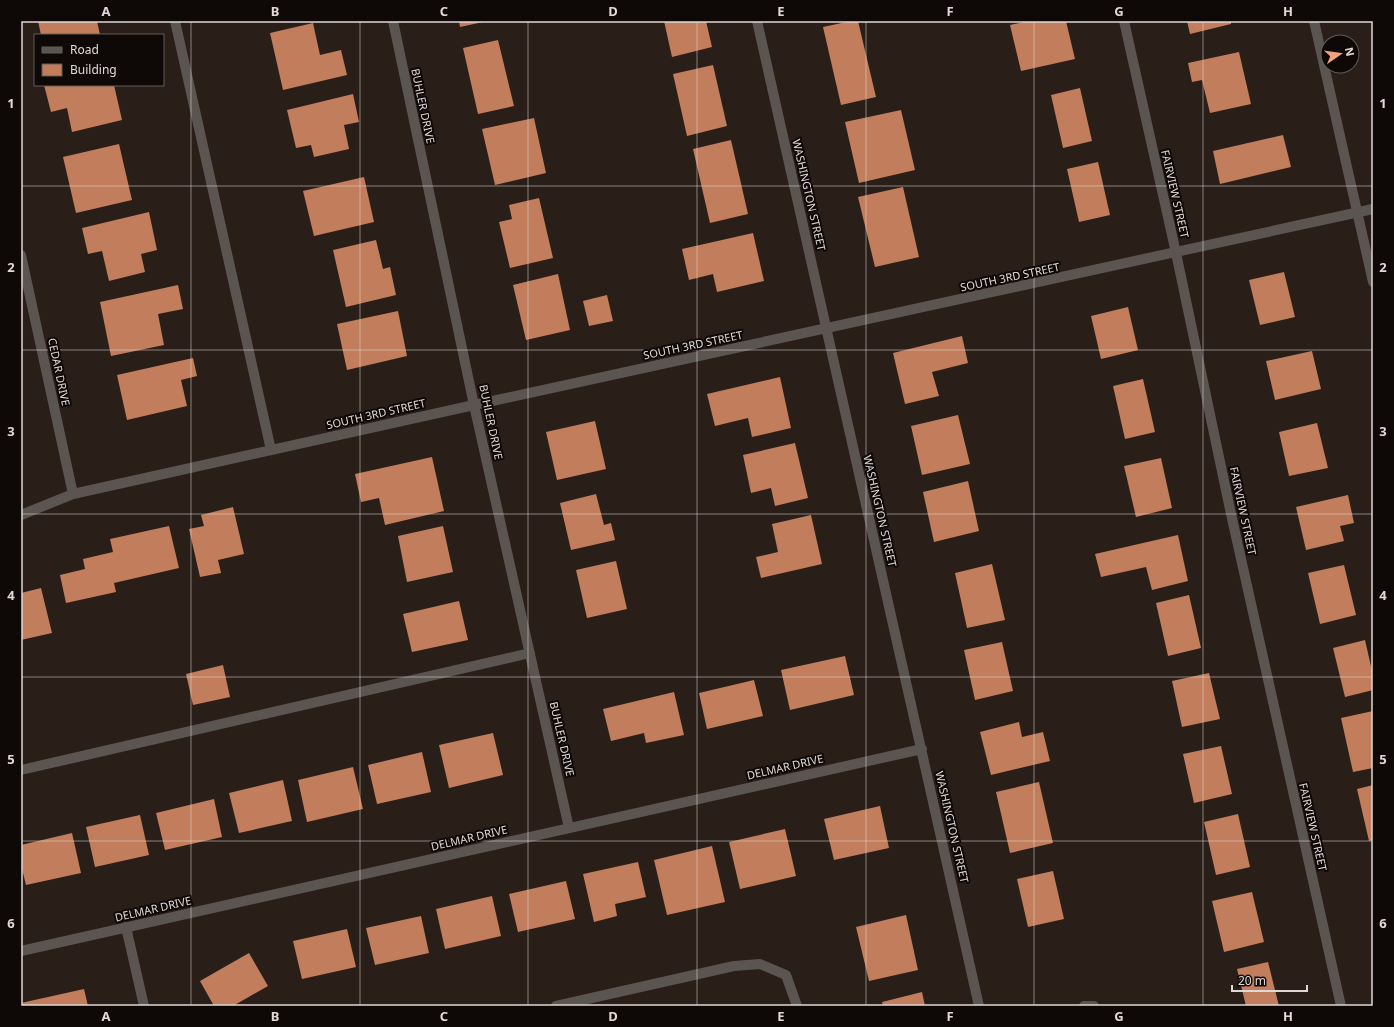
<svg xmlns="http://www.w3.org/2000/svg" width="1394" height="1027" font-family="'Noto Sans',sans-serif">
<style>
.building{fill:#c27e5c}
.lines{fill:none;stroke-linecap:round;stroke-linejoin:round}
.minor{stroke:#5b5552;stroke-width:10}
.grid{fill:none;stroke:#e0d8d5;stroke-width:1;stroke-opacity:0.55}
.labels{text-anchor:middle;stroke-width:4;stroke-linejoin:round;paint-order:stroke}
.street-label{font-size:11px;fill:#e0d8d5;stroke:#0e0907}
.neatline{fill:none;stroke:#e0d8d5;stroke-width:1.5}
.grid-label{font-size:13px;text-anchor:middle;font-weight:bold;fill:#e0d8d5}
</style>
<rect width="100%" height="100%" fill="#291e18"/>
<path class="building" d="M 38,21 L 97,21 L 100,35 L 41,35 Z
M 459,21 L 483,21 L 483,22 L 460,27 Z
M 664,21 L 706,21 L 712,47 L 672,57 Z
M 851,21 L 858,21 L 876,97 L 841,105 L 823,27 Z
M 1029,21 L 1066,21 L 1075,59 L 1021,71 L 1010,25 Z
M 1187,21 L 1231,21 L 1231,24 L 1190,34 Z
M 313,23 L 320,55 L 341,50 L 347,75 L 283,90 L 270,33 Z
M 498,40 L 514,106 L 478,114 L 463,48 Z
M 1239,52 L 1251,104 L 1210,113 L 1202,80 L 1192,82 L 1188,63 Z
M 713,65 L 727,126 L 687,136 L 673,74 Z
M 44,85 L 114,85 L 122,120 L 72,132 L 67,108 L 51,112 Z
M 1080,88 L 1092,141 L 1063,148 L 1051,95 Z
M 353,94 L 359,122 L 344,125 L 349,149 L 314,157 L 311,145 L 296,148 L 287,110 Z
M 901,110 L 915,170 L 859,183 L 845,122 Z
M 534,118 L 546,173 L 495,185 L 482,129 Z
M 1283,135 L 1291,167 L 1220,184 L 1213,151 Z
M 731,140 L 748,214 L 710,223 L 693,149 Z
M 119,144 L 132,200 L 76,213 L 63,157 Z
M 1098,162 L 1110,215 L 1079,222 L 1067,169 Z
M 364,177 L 374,222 L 314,236 L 303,191 Z
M 903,187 L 919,257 L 875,267 L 858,197 Z
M 539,198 L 553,258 L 510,268 L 499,222 L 512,219 L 509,205 Z
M 149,212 L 157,250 L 141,254 L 145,272 L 109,281 L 102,251 L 88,254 L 82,228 Z
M 753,233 L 764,281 L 717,292 L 713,274 L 689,280 L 682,249 Z
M 376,240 L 383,269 L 390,267 L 396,295 L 346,307 L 333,250 Z
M 1284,272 L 1295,317 L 1260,325 L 1249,280 Z
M 558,274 L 570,330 L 526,340 L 513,285 Z
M 178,285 L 183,309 L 158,314 L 164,345 L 111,356 L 100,302 Z
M 607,295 L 613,321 L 589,326 L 583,301 Z
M 1128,307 L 1138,350 L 1101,359 L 1091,316 Z
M 398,311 L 407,356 L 347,370 L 337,324 Z
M 962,336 L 968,363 L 932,372 L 939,396 L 905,404 L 893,353 Z
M 1312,351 L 1321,389 L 1275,400 L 1266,361 Z
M 193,358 L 197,376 L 181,380 L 187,406 L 127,420 L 117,375 Z
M 780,377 L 791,428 L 752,437 L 748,418 L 715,426 L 707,394 Z
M 1143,379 L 1155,432 L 1125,439 L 1113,386 Z
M 958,415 L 970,464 L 922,475 L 911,426 Z
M 595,421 L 606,469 L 557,480 L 546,432 Z
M 1317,423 L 1328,468 L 1289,476 L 1279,432 Z
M 795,443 L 808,498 L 775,506 L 771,488 L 751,493 L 743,455 Z
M 432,457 L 444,511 L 385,525 L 379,498 L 361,502 L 355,474 Z
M 1161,458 L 1172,508 L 1136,517 L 1124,466 Z
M 968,481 L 979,531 L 934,542 L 923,492 Z
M 596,494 L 604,525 L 611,523 L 615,540 L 571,550 L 560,503 Z
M 1348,495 L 1354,523 L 1340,526 L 1344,541 L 1306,550 L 1296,507 Z
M 233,507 L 244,554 L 218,560 L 221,573 L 200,577 L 189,529 L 204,526 L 201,515 Z
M 811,515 L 822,564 L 761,578 L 756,557 L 778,552 L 772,524 Z
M 169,526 L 179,568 L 114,583 L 116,592 L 66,603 L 60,575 L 85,569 L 83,559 L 113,552 L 110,539 Z
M 443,526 L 453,572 L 407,582 L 398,536 Z
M 1178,535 L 1188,581 L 1152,590 L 1146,567 L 1101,577 L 1095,554 Z
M 616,561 L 627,609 L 587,618 L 576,570 Z
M 992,564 L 1005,620 L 967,628 L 955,573 Z
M 1344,565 L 1356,615 L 1320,624 L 1308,573 Z
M 41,588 L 52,633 L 21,640 L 21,593 Z
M 1189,595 L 1201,648 L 1168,656 L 1156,603 Z
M 459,601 L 468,640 L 412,652 L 403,614 Z
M 1365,640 L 1373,675 L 1373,690 L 1345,697 L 1333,648 Z
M 1002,642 L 1013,691 L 975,700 L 964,650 Z
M 845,656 L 854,695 L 790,710 L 781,670 Z
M 223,665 L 230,697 L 193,705 L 186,674 Z
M 1209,673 L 1220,719 L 1182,727 L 1172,681 Z
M 754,680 L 763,716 L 707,729 L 699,693 Z
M 674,692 L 684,735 L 646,743 L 644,733 L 611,741 L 603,709 Z
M 1373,711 L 1373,768 L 1353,772 L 1341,718 Z
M 1019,722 L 1022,737 L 1043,732 L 1050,761 L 991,775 L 980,732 Z
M 493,733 L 503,775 L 449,788 L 439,745 Z
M 1221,746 L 1232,794 L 1194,803 L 1183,754 Z
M 422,752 L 431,792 L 377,804 L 368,765 Z
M 353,767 L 363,809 L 307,822 L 298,780 Z
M 283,780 L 292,821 L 239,833 L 229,793 Z
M 1039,782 L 1053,843 L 1010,853 L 996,792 Z
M 1373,785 L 1373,840 L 1369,841 L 1357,789 Z
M 214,799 L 222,837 L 165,850 L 156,813 Z
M 880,806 L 889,848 L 834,860 L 824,819 Z
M 1238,814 L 1250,867 L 1216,875 L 1204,822 Z
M 140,815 L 149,855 L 95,867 L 86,827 Z
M 785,829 L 796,876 L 740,889 L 729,842 Z
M 72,833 L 81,873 L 26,885 L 21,865 L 21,845 Z
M 712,846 L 725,902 L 667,915 L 654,860 Z
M 638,862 L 646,897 L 615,904 L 617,916 L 594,922 L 583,874 Z
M 1053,871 L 1064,919 L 1028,927 L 1017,879 Z
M 566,881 L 575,919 L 518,932 L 509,894 Z
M 1252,892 L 1264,942 L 1224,952 L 1212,901 Z
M 492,896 L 501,936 L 445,949 L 436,909 Z
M 906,915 L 918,970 L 869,981 L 856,927 Z
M 421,916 L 429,953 L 375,965 L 366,928 Z
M 347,929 L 356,967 L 302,979 L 293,941 Z
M 249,953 L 268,986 L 233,1006 L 214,1006 L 200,981 Z
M 1268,962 L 1279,1006 L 1246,1006 L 1237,969 Z
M 84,989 L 88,1006 L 21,1006 L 21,1003 Z
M 922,992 L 925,1006 L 883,1006 L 882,1002 Z"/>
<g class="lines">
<path class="minor" d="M 175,21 L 271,450
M 393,21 L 474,405 L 569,828
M 757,21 L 979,1006
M 1124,21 L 1176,253 L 1231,514 L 1341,1006
M 1314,21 L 1373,282
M 21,255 L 73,494
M 21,515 L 73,494 L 474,405 L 1373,209
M 21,770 L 530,653
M 126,927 L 144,1006
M 21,951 L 922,749
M 556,1006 L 734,966 L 760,964 L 786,975 L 797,1006
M 1084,1006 L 1094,1006"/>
</g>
<path class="grid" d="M 191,21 L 191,1006M 360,21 L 360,1006M 528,21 L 528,1006M 697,21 L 697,1006M 866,21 L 866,1006M 1034,21 L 1034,1006M 1203,21 L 1203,1006M 21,186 L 1373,186M 21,350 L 1373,350M 21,514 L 1373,514M 21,677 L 1373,677M 21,841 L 1373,841"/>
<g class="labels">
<g class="street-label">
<text transform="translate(423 106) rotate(78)" y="4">BUHLER DRIVE</text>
<text transform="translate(1175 194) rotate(77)" y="4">FAIRVIEW STREET</text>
<text transform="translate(809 195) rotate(77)" y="4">WASHINGTON STREET</text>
<text transform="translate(1010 277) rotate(-12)" y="4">SOUTH 3RD STREET</text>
<text transform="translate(693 345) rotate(-12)" y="4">SOUTH 3RD STREET</text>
<text transform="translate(59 372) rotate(78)" y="4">CEDAR DRIVE</text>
<text transform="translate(376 414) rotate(-13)" y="4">SOUTH 3RD STREET</text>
<text transform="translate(491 422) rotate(78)" y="4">BUHLER DRIVE</text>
<text transform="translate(880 511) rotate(77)" y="4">WASHINGTON STREET</text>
<text transform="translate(1243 511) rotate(78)" y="4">FAIRVIEW STREET</text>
<text transform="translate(562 739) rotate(77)" y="4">BUHLER DRIVE</text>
<text transform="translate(785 767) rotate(-13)" y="4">DELMAR DRIVE</text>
<text transform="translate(952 827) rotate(77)" y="4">WASHINGTON STREET</text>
<text transform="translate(1313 827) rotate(77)" y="4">FAIRVIEW STREET</text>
<text transform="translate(469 838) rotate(-13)" y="4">DELMAR DRIVE</text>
<text transform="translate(153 909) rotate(-13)" y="4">DELMAR DRIVE</text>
</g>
</g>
<rect width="1394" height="1027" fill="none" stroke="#0e0907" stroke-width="44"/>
<rect x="34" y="34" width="130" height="52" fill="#0e0907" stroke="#625c59"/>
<rect x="42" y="47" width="20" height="6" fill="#5b5552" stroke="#625c59"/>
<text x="70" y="54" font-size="12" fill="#e0d8d5">Road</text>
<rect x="42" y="64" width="20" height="12" fill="#c27e5c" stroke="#625c59"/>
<text x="70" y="74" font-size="12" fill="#e0d8d5">Building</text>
<g transform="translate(1340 54) rotate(77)"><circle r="19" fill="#0e0907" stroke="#625c59"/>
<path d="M0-3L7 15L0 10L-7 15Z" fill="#f0a27a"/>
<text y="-6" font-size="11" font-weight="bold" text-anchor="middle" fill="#e0d8d5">N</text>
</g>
<path d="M1232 985v6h75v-6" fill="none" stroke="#e0d8d5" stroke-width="2"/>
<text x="1238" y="985" font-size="12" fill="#e0d8d5" stroke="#0e0907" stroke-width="3" paint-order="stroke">20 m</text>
<rect x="22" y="22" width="1350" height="983" class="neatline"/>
<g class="grid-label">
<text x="106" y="16">A</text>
<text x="275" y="16">B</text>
<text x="444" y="16">C</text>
<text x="613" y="16">D</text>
<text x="781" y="16">E</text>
<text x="950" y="16">F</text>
<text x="1119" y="16">G</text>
<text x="1288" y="16">H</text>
<text x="11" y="108">1</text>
<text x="1383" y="108">1</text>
<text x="11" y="272">2</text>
<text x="1383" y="272">2</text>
<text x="11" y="436">3</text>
<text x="1383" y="436">3</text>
<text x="11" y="600">4</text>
<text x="1383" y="600">4</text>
<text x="11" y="764">5</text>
<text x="1383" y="764">5</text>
<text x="11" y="928">6</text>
<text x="1383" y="928">6</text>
<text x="106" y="1021">A</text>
<text x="275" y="1021">B</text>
<text x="444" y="1021">C</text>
<text x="613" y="1021">D</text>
<text x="781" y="1021">E</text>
<text x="950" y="1021">F</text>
<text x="1119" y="1021">G</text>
<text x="1288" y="1021">H</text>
</g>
</svg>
